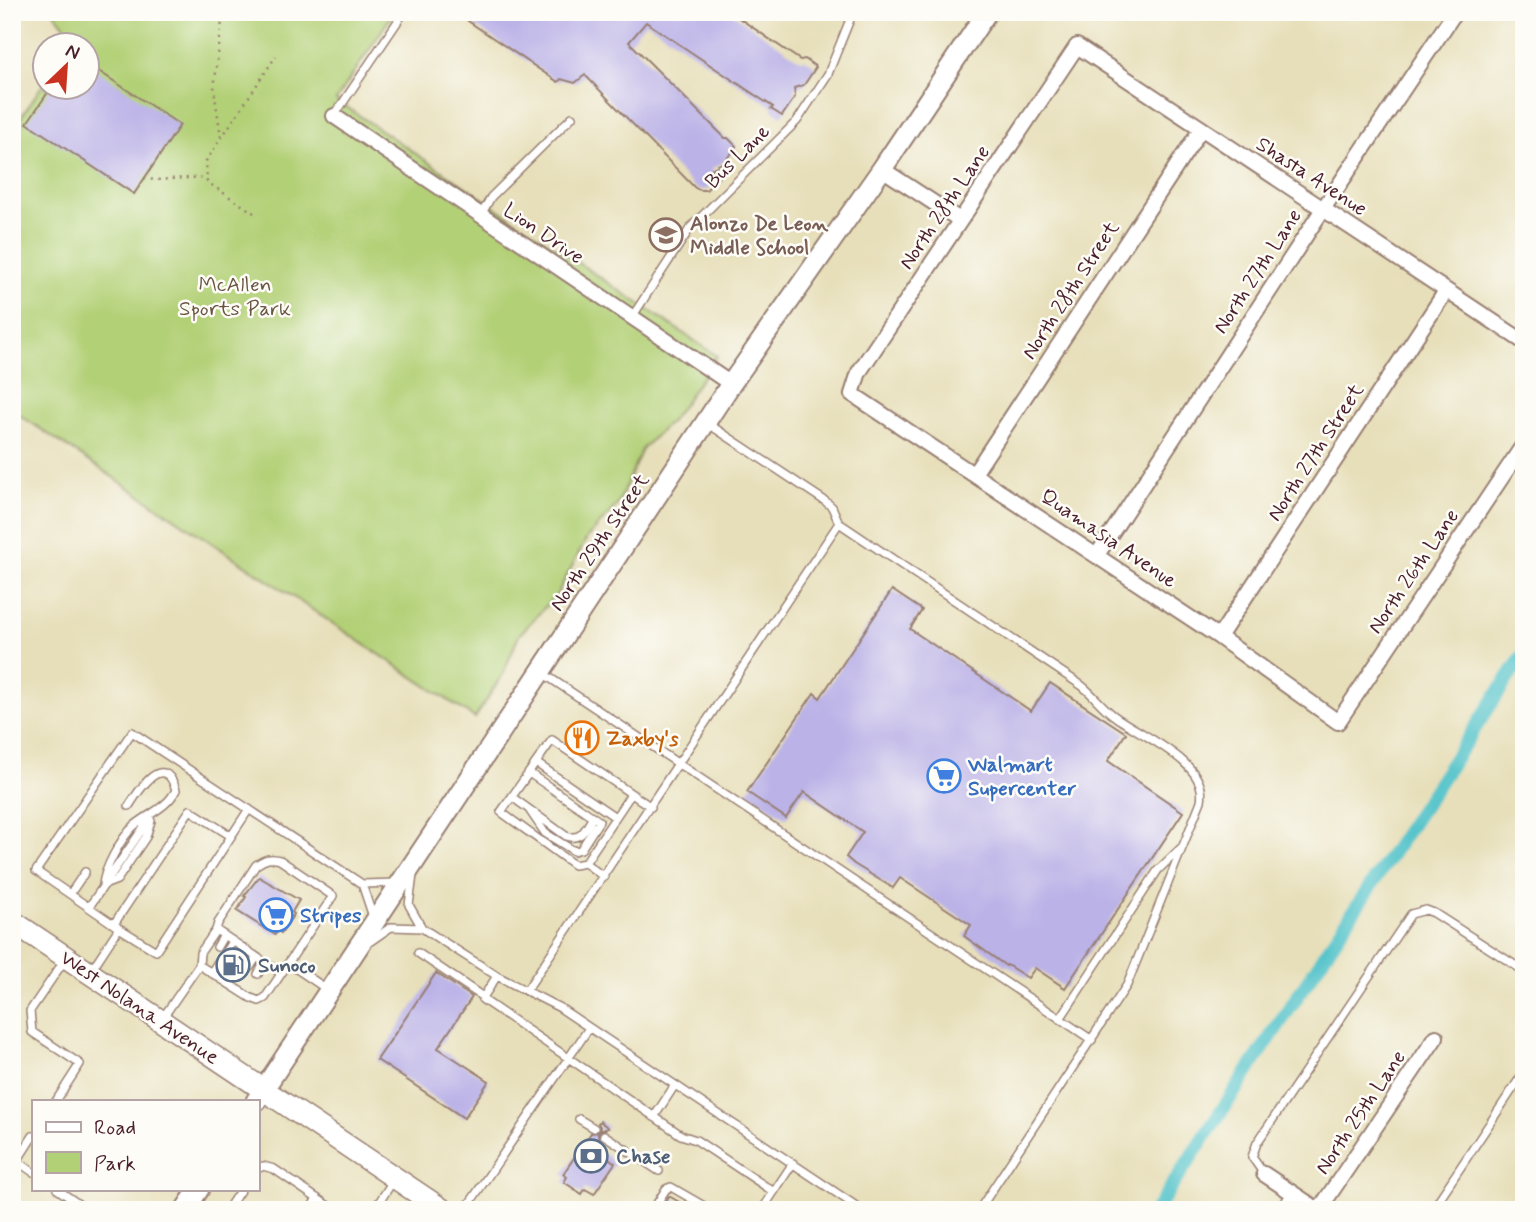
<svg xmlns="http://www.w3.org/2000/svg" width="1536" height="1222" font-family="Mynerve,sans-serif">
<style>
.green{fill:#b2d076;stroke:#7e7850;stroke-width:2}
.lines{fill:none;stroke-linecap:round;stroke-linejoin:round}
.canal{stroke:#56c4cb;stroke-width:14}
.building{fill:#bbb2e7}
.service-casing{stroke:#987f72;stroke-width:10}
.minor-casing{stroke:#987f72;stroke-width:18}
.tertiary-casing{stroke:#987f72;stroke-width:23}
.secondary-casing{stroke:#987f72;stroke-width:24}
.path{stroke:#987f72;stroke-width:2.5;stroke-dasharray:2 5;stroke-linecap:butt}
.service{stroke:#fff;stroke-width:7}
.minor{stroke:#fff;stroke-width:14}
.tertiary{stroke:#fff;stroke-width:19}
.secondary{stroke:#fff;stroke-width:21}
.labels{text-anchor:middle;stroke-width:5;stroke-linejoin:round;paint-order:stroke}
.street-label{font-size:21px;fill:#4a1f2b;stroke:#fdfcf7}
.education-label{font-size:21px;font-weight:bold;fill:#785e54;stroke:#fdfcf7;text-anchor:start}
.park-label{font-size:21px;fill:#695442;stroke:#fdfcf7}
.food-label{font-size:21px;font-weight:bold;fill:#c56008;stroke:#fdfcf7;text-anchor:start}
.shop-label{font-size:21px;font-weight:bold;fill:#366cbe;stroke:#fdfcf7;text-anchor:start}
.service-label{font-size:21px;font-weight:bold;fill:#4e5e75;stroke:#fdfcf7;text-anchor:start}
</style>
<rect width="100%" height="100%" fill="#fdfcf7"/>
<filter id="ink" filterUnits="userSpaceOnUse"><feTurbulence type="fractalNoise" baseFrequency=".0143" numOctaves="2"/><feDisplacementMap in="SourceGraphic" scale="14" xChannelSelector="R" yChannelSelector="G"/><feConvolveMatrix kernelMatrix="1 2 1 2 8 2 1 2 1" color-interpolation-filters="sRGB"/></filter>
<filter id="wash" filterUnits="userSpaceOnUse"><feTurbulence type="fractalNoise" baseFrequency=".00686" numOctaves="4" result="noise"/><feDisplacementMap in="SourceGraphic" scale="28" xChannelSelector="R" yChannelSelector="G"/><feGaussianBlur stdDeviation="1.57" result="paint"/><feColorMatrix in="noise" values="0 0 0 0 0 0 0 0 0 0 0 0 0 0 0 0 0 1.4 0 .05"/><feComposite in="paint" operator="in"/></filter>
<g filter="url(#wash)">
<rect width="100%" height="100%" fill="#e7dfba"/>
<path class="green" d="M 54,12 L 394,12 L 336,100 L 717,356 L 672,420 L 642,449 L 618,504 L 587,538 L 557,594 L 519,635 L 503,674 L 475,718 L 12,410 L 12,131 L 45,81 L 46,88 L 88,88 L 88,46 L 69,45 L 74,38 Z"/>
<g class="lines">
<path class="canal" d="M 1156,1210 L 1524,654"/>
</g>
<g id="blocks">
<path class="building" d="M 474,12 L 730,12 L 800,60 L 805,59 L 816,67 L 804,85 L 794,88 L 795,97 L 782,116 L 771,109 L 773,107 L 646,22 L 629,42 L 725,138 L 728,138 L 736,146 L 734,151 L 722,163 L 711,169 L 719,177 L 706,190 L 700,190 L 695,188 L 585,75 L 575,83 L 561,79 L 558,82 L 468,21 Z
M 88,64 L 180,125 L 134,194 L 27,123 L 51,88 L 88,88 Z
M 892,590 L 922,610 L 910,629 L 1031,711 L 1050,683 L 1126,733 L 1108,761 L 1183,812 L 1065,988 L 1035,968 L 1028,978 L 1007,965 L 1006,966 L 964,936 L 971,925 L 900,878 L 893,888 L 854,864 L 846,857 L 863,832 L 804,792 L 786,818 L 747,792 L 814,693 L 820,698 Z
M 259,877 L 299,900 L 292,912 L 294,914 L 281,933 L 278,931 L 275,935 L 237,911 L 246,897 L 244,896 Z
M 436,973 L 472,997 L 438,1048 L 489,1081 L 464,1118 L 377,1060 Z
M 600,1121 L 608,1128 L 599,1131 L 598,1135 L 600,1140 L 595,1147 L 615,1163 L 594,1194 L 585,1189 L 582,1194 L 564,1182 L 567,1177 L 563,1174 L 591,1133 L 599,1132 L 600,1127 L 598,1123 Z
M 669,1196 L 679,1202 L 674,1210 L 660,1210 Z"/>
</g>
</g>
<g filter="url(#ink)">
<use href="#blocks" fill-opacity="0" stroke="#987f72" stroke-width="2"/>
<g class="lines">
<defs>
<path id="service" d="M 968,12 L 981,20
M 12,15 L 13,12
M 334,116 L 404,12
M 481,215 L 491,197 L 572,117
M 632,317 L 691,227 L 797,121 L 828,74 L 853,12
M 707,423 L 825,501 L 832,507 L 839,523 L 1081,685 C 1093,694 1101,706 1113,715 C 1139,735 1209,762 1201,801 L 1127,985 L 979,1210
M 541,672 L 1092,1040
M 536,763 L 615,817
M 529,773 L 599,821 L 581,849 L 574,851 L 545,833 L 530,811
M 512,797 L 566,836 C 582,841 585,829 593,817
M 585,863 L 631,794
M 413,875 L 409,905 L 422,928 L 497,976 L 560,1008 L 862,1210
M 604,877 L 585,863 L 574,865 L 501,812 L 552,740 L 651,807
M 362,884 L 373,917
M 103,885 C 104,869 121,838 134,826 C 148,814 167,808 176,790 C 164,750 139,790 129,806
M 104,885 L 117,880 L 146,837 L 151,821
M 70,894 L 85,872
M 89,907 L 150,818
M 114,924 L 190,810 L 231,836
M 119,928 L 156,951 L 249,809
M 216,930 L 281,973
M 368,943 L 391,927 L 422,928
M 217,947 L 224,935
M 226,951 L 232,941
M 418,953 L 483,997
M 238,960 L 245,949
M 288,963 L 328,990
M 250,967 L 257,957
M 92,969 L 119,928 L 36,871 L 132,732 L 362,884 L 398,883
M 211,973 L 218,962
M 258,974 L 265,962
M 497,976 L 482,999 L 681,1135 L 696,1140 L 774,1192
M 526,991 L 839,523
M 162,1019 L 199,965 L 200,953 L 216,930 L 218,923 L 256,865 C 265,859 270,857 280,860 L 333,896 L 265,998 L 259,1001 L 251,998 L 199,965
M 1060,1019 L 1158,870 L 1183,846
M 56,1101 L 80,1064 L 32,1032 L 30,1011 L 66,958
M 654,1117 L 675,1085
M 579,1119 L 594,1128
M 604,1135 L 659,1171
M 33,1136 L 17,1161 L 33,1172
M 257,1169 L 263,1166 L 274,1169 L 334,1210
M 1264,1174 L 1252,1157 L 1257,1143 L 1411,914 L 1426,910 L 1434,913 L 1524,971
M 57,1189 L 87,1210
M 227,1210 L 241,1189
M 310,1210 L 317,1198
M 374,1210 L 393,1181
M 465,1210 L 589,1028
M 653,1210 L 666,1189 L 671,1187 L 711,1210
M 762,1210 L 793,1163
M 1280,1210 L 1291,1193
M 1432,1210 L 1524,1072"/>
<path id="minor" d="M 334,116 L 731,384
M 882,169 L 960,220
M 1524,342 L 1077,46 L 859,372 L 852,394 L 1219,637 L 1338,722 L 1524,444
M 974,474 L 1201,129
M 1097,555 L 1323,209 L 1455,12
M 1219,637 L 1446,291
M 1264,1174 L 1318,1210
M 1319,1210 L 1436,1037"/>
<path id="tertiary" d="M 256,1101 L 731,384 L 882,169 L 987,12
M 185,1210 L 199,1189"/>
<path id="secondary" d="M 12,921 L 443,1210"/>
</defs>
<use href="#service" class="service-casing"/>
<use href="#minor" class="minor-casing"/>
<use href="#tertiary" class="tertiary-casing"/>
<use href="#secondary" class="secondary-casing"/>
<path class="path" d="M 221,137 L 214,89 L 223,12
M 144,178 L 154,180 L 206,177
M 254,213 L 207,182 L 206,161 L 276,56"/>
<use href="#service" class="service"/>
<use href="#minor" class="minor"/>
<use href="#tertiary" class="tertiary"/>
<use href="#secondary" class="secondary"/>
</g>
</g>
<defs>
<symbol id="school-ring" viewBox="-11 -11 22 22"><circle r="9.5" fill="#fdfcf7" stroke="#8d6e63" stroke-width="1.5"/><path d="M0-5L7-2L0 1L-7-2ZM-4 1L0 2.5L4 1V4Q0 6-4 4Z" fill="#8d6e63"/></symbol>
<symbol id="restaurant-ring" viewBox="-11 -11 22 22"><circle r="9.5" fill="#fdfcf7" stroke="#e8710a" stroke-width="1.5"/><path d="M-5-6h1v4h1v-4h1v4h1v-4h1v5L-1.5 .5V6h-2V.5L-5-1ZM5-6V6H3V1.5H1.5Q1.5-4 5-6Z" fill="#e8710a"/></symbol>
<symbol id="supermarket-ring" viewBox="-11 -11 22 22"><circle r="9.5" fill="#fdfcf7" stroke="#3f7fe0" stroke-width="1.5"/><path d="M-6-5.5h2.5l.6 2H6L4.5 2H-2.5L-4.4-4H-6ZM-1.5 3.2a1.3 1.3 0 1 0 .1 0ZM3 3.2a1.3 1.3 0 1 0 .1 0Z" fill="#3f7fe0"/></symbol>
<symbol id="fuel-ring" viewBox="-11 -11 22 22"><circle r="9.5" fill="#fdfcf7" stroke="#5c6f8a" stroke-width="1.5"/><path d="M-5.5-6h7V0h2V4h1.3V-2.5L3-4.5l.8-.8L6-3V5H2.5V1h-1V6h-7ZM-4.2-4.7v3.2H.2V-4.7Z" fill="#5c6f8a"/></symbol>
<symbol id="bank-ring" viewBox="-11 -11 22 22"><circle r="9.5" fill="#fdfcf7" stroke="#5c6f8a" stroke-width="1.5"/><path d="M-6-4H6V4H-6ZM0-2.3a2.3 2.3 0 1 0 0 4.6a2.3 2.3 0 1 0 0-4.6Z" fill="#5c6f8a"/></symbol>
</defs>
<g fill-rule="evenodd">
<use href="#school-ring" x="647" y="216" width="38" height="38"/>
<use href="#restaurant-ring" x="563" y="719" width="38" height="38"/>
<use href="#supermarket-ring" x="925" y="757" width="38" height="38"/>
<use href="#supermarket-ring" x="257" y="896" width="38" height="38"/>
<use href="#fuel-ring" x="214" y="946" width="38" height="38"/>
<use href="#bank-ring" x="572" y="1137" width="38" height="38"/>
</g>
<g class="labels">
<g class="street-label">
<text transform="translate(737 156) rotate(-45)" y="7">Bus Lane</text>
<text transform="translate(1312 176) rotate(33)" y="7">Shasta Avenue</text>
<text transform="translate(944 207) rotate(-56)" y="7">North 28th Lane</text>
<text transform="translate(544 233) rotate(34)" y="7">Lion Drive</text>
<text transform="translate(1257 271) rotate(-57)" y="7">North 27th Lane</text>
<text transform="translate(1070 290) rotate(-57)" y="7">North 28th Street</text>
<text transform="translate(1315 452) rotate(-57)" y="7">North 27th Street</text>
<text transform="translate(1109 538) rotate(34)" y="7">Quamasia Avenue</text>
<text transform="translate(599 542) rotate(-56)" y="7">North 29th Street</text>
<text transform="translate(1413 571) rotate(-56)" y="7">North 26th Lane</text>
<text transform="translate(140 1007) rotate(34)" y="7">West Nolana Avenue</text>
<text transform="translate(1360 1112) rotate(-56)" y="7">North 25th Lane</text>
</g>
<g class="education-label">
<text x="690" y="230">Alonzo De Leon<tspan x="690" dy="24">Middle School</tspan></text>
</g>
<g class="park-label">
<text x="235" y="291">McAllen<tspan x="235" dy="24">Sports Park</tspan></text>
</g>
<g class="food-label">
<text x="606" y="745">Zaxby's</text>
</g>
<g class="shop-label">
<text x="968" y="771">Walmart<tspan x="968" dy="24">Supercenter</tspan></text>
<text x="300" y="922">Stripes</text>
</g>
<g class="service-label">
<text x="258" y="972">Sunoco</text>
<text x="616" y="1163">Chase</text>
</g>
</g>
<rect width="1536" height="1222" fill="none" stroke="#fdfcf7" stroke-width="42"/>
<rect x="32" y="1100" width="228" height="91" fill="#fdfcf7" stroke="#b5a4a5" stroke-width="2"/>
<rect x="46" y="1122" width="35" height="10" fill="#ffffff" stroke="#b5a4a5" stroke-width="2"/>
<text x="94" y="1134" font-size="21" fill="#4a1f2b">Road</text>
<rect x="46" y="1152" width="35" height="21" fill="#b2d076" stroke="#b5a4a5" stroke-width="2"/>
<text x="94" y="1170" font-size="21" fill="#4a1f2b">Park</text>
<g transform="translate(66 66) rotate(25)"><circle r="33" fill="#fdfcf7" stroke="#b5a4a5" stroke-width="2"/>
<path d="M0-5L12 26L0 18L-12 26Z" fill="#c8321e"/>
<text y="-10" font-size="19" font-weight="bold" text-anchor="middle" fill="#4a1f2b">N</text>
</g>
</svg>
